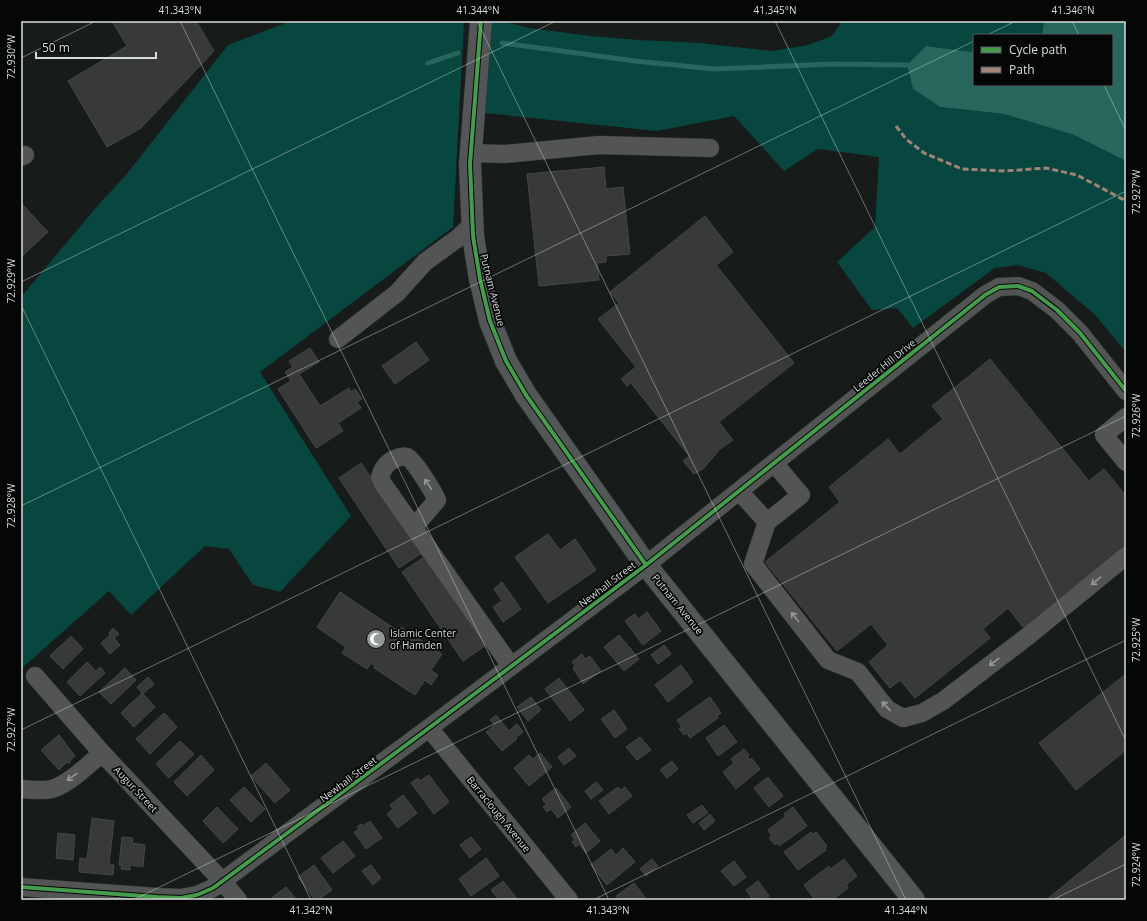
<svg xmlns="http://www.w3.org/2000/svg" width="1147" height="921" font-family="'Open Sans',sans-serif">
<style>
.green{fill:#084640}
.water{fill:#26665d}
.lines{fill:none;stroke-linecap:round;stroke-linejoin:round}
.stream{stroke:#26665d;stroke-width:5}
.building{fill:#383939;stroke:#464748}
.minor-casing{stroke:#333535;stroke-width:19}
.major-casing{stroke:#333535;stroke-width:23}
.minor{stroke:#525554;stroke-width:18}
.major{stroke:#525656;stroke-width:22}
.quiet{stroke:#a18479;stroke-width:3;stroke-dasharray:6 3;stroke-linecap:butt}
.cycleway-casing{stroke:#040706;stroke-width:6}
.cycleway{stroke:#469c4c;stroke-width:4}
.oneway{stroke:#959998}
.ticks{fill:none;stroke:#d8dddc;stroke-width:1;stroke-opacity:0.45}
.labels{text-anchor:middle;stroke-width:3.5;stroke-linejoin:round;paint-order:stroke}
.street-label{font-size:10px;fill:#d8dddc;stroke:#040706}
.poi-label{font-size:10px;fill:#d8dddc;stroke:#040706;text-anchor:start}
.neatline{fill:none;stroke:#d8dddc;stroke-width:1.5}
.ticks-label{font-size:10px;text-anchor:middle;fill:#d8dddc}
</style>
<rect width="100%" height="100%" fill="#171b1a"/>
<path class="green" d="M 291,21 L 464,21 L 453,227 L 260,372 L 351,516 L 280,592 L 253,585 L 229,549 L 205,546 L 131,615 L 109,591 L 21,669 L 21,297 L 100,203 L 126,175 L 228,45 Z
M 492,21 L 502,21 L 529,28 L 591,36 L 639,40 L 701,43 L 771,51 L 808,45 L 832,36 L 842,21 L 1044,21 L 1042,35 L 974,35 L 974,52 L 926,46 L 907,65 L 913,89 L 940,107 L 1004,114 L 1074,135 L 1126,161 L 1126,352 L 1095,315 L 1046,273 L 1018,265 L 995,268 L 913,328 L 897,308 L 872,310 L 837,262 L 875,227 L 879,157 L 818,149 L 784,171 L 734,116 L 657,131 L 485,113 Z"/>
<path class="water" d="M 1044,21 L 1126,21 L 1126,161 L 1074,135 L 1004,114 L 940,107 L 913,89 L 907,65 L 926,46 L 974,52 L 974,85 L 1112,85 L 1112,35 L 1042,35 Z"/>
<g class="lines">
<path class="stream" d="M 502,43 L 635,61 L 714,69 L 833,64 L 907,65
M 428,63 L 458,53"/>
</g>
<path class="building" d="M 112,21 L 196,21 L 214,51 L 141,128 L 107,147 L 68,81 L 127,46 Z
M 604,167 L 606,189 L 623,187 L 630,254 L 606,256 L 606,262 L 597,263 L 599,280 L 539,286 L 527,174 Z
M 21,203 L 48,232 L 21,257 Z
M 705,216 L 733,252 L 716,265 L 794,363 L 719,422 L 733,440 L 720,449 L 704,468 L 694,474 L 683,461 L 689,456 L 631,383 L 627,386 L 621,379 L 636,367 L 598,319 L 619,303 L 610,292 Z
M 416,342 L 429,360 L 395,384 L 382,366 Z
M 310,348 L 319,362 L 299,374 L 320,406 L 349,388 L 351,392 L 355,389 L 362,399 L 357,402 L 361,408 L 338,423 L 343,431 L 316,448 L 278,389 L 291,381 L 285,372 L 293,367 L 289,361 Z
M 990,359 L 1089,481 L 1104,469 L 1126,496 L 1126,548 L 1026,631 L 1008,608 L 983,629 L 990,638 L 915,698 L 900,680 L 890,688 L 869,662 L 888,645 L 871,624 L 837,651 L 765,562 L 840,502 L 829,487 L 888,439 L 900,454 L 943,419 L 932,406 Z
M 361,463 L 422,553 L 399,568 L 339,478 Z
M 548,534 L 560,550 L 575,539 L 596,570 L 548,603 L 515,557 Z
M 424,557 L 485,646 L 463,661 L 402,572 Z
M 502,582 L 521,609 L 503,622 L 493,607 L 502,601 L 494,589 Z
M 340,592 L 398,631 L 401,627 L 442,654 L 431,670 L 438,675 L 431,685 L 425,680 L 415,695 L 374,668 L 375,666 L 371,663 L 367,669 L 342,653 L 346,647 L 318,628 L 317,627 Z
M 647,612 L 661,631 L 643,645 L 625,621 L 635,614 L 638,619 Z
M 113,628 L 119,634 L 114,638 L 120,645 L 110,654 L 101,643 L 110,635 L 109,633 Z
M 619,635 L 639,659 L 624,671 L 604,647 Z
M 71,636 L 83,649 L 63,669 L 50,656 Z
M 664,645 L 671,654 L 658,664 L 651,655 Z
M 582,654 L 585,659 L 590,656 L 601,671 L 583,684 L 573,668 L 575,666 L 572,662 Z
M 87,662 L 96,671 L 100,667 L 105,673 L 80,696 L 67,682 Z
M 681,665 L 693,682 L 668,702 L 655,685 Z
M 125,668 L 136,680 L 111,704 L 99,692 Z
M 1126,674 L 1126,750 L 1076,790 L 1039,743 Z
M 148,677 L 154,684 L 143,694 L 155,707 L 134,727 L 121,713 L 142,693 L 137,687 Z
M 559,678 L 584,710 L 570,721 L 545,689 Z
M 531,697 L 541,710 L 528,721 L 517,707 Z
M 710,697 L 721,713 L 717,716 L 718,718 L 690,738 L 687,733 L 684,735 L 679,729 L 682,727 L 677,720 Z
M 614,710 L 627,729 L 615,738 L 601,719 Z
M 164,713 L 177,727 L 150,754 L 136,739 Z
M 496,715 L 509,731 L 517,724 L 523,732 L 515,738 L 517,739 L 502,751 L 486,732 L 495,725 L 490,720 Z
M 724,725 L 737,742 L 718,756 L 706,738 Z
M 59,735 L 75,756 L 70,760 L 70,763 L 66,763 L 59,770 L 41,750 Z
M 640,737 L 651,750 L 637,760 L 626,747 Z
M 180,741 L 194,754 L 169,778 L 156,764 Z
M 569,748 L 576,756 L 564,765 L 558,757 Z
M 744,749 L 749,755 L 747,757 L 749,759 L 752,759 L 760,769 L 736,789 L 723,772 L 734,763 L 731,759 Z
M 540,753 L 552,767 L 529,786 L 514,768 L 529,755 L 533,759 Z
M 201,755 L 214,770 L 187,796 L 174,782 Z
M 672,761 L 678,769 L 667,778 L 660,770 Z
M 266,763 L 290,790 L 275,803 L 251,776 Z
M 429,775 L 449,802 L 434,814 L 411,783 L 418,778 L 420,781 Z
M 768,777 L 783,796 L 769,807 L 754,788 Z
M 596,782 L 603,790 L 591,799 L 585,791 Z
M 244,787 L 265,809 L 251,822 L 230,800 Z
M 618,787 L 621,790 L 625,787 L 632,796 L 609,814 L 599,801 Z
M 556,788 L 571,807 L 558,818 L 551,809 L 547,812 L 543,807 L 547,805 L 542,799 Z
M 403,795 L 417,813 L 398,828 L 387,814 L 393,809 L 390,805 Z
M 702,805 L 708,813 L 693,823 L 687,815 Z
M 217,807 L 238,829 L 223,843 L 203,821 Z
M 793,807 L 807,826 L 779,846 L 777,843 L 775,845 L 769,838 L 772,836 L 768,830 L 786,816 L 784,814 Z
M 710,814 L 715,821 L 704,830 L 699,823 Z
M 92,818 L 114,821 L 109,864 L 114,865 L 113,875 L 79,872 L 80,858 L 87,859 Z
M 370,821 L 382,838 L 366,849 L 354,832 L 359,829 L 357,827 L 361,824 L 363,826 Z
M 585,823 L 600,841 L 586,853 L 579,844 L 576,847 L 572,842 L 575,840 L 571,835 Z
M 811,832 L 812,834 L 816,832 L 827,846 L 825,848 L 826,850 L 798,870 L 784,852 Z
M 58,833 L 75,835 L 73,860 L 56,858 Z
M 1126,835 L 1126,900 L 1046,900 Z
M 122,837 L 133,838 L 132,843 L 145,845 L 143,867 L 130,865 L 130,870 L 121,869 L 122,865 L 119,865 Z
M 471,837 L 481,849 L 470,858 L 460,845 Z
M 343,841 L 355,856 L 333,873 L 321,858 Z
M 623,848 L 635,862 L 607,885 L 591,865 L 611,849 L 616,855 Z
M 486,858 L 499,876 L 471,896 L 459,879 Z
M 652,859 L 658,866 L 646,876 L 640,869 Z
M 844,859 L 857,876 L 846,885 L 848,888 L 832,900 L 815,900 L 804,885 L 829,866 L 831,869 Z
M 734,861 L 746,877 L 734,886 L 721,871 Z
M 314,865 L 332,890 L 318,900 L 315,900 L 298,877 Z
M 371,865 L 381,878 L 373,885 L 362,871 Z
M 503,881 L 518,900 L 499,900 L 491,890 Z
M 758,881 L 769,896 L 763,900 L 753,900 L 746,890 Z
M 634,883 L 647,900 L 619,900 L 616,896 Z
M 286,887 L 297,900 L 269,900 Z"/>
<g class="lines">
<defs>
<path id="minor" d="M 471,153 L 505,154 L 599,145 L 710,148
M 21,157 L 25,155
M 338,339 L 397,293 L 425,262 L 458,238 L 472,225
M 1126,417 L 1104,435 L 1126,462
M 774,463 L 801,495 L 767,522 L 753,564 L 828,660 L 858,672 L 887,709 L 903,718 L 922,713 L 943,701 L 1028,636 L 1126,556
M 739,491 L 767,522
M 414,527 L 437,500 C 433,491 414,460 407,457 C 403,456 399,457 395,459 C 386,463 383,468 380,477 L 383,484 L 511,666
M 35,676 L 102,753 L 223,882 L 238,900
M 429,728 L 569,900
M 21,789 C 31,790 42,791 52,789 C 69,784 89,764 102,753
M 21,887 L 157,897 L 181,898 L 197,895 L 213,888 L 429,728 L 646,565 L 985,295 L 999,287 L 1018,286 L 1032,291 L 1057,310 L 1080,333 L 1126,391"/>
<path id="major" d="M 481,21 L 470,164 L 473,236 L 480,279 L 490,321 L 506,361 L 526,395 L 646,565 L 914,900"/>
</defs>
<use href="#minor" class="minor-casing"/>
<use href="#major" class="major-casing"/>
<use href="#minor" class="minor"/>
<use href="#major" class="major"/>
<path class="quiet" d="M 896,126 L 906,139 L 924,153 L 962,169 L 1005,171 L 1046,168 L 1077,175 L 1126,201"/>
<defs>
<path id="cycleway" d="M 481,21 L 470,164 L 473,236 L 480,279 L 490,321 L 506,361 L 526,395 L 646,565
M 21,887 L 157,897 L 181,898 L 197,895 L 213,888 L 429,728 L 646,565 L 985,295 L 999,287 L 1018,286 L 1032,291 L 1057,310 L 1080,333 L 1126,391"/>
</defs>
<use href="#cycleway" class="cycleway-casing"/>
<use href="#cycleway" class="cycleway"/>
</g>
<defs><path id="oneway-shaft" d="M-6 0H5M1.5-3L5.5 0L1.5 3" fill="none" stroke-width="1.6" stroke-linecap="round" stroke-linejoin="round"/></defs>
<g class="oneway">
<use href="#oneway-shaft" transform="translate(428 484) rotate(-124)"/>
<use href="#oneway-shaft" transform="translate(1096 581) rotate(140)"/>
<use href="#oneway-shaft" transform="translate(795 617) rotate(-128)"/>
<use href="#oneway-shaft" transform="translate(994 662) rotate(143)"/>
<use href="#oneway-shaft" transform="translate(886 706) rotate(-133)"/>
<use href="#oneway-shaft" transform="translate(72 777) rotate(144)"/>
</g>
<path class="ticks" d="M 180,21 L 609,900M 477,21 L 906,900M 775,21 L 1126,741M 1072,21 L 1079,35M 987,35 L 1016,21M 21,58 L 96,21M 1104,85 L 1126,131M 21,282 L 556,21M 21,305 L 311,900M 21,506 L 974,41M 21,730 L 1126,191M 133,900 L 1126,416M 593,900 L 1126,640M 1052,900 L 1126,864"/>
<defs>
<symbol id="mosque-disc" viewBox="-11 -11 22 22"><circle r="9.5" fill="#949998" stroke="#040706"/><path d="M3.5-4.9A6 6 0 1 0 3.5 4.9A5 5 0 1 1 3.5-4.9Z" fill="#fff"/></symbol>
</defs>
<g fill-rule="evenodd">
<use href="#mosque-disc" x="365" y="628" width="22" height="22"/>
</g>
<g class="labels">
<g class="street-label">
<text transform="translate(493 290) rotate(76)" y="4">Putnam Avenue</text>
<text transform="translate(884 365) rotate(-39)" y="4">Leeder Hill Drive</text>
<text transform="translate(607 584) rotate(-37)" y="4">Newhall Street</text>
<text transform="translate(678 604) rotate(51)" y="4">Putnam Avenue</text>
<text transform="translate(348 779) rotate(-37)" y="4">Newhall Street</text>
<text transform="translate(136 789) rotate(47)" y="4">Augur Street</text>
<text transform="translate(499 814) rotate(51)" y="4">Barraclough Avenue</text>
</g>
<g class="poi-label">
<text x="390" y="637">Islamic Center<tspan x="390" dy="12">of Hamden</tspan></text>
</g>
</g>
<rect width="1147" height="921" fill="none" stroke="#040706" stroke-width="44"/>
<rect x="973" y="34" width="140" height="52" fill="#040706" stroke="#595d5c"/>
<rect x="981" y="47" width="20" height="6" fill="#469c4c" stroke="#595d5c"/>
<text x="1009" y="54" font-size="12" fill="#d8dddc">Cycle path</text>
<rect x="981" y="67" width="20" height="6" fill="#a18479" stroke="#595d5c"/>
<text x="1009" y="74" font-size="12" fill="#d8dddc">Path</text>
<path d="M36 52v6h120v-6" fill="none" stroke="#d8dddc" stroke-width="2"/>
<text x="42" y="52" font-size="12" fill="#d8dddc" stroke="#040706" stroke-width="3" paint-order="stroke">50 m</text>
<rect x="22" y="22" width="1103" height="877" class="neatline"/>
<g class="ticks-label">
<text x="180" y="14">41.343°N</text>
<text x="478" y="14">41.344°N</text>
<text x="775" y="14">41.345°N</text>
<text x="1073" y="14">41.346°N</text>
<text transform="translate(11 57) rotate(-90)" y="4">72.930°W</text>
<text transform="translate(1136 192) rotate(-90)" y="4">72.927°W</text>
<text transform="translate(11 281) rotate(-90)" y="4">72.929°W</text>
<text transform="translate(1136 416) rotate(-90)" y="4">72.926°W</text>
<text transform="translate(11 506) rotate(-90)" y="4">72.928°W</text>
<text transform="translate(1136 640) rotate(-90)" y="4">72.925°W</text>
<text transform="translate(11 730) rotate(-90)" y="4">72.927°W</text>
<text transform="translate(1136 865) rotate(-90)" y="4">72.924°W</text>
<text x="311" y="914">41.342°N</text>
<text x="608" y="914">41.343°N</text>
<text x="906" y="914">41.344°N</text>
</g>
</svg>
